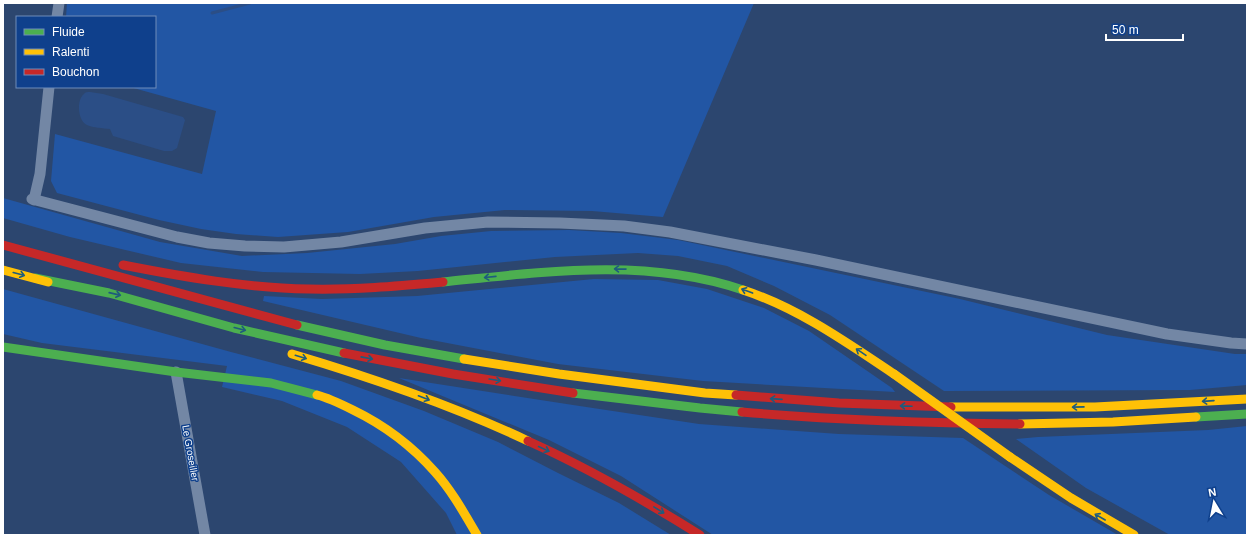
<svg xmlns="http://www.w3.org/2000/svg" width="1250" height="538" font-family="Helvetica,sans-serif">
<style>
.green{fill:#2256a4}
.water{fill:#2b4e86}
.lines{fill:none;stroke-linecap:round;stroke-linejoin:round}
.stream{stroke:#2b4e86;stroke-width:3}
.street{stroke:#7387a5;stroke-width:11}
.fast{stroke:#4caf50;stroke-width:9}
.slow{stroke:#ffc107;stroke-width:9}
.jam{stroke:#c62828;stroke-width:9}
.slow-bridge{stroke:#ffc107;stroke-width:9}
.oneway{stroke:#1e5c7d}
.labels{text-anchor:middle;stroke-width:3;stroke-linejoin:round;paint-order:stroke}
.street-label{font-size:10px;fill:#fff;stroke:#0f408c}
</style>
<rect width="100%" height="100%" fill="#2c466f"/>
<path class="green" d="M 67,3 L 754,3 L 663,217 L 592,211 L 505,210 L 434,217 L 348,232 L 278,237 L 236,234 L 201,229 L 159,220 L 57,193 L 51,181 L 55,134 L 202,174 L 216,111 L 130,87 L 155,87 L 155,17 L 66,17 Z
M 3,198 L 160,242 L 242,256 L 307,253 L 395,244 L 441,236 L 491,231 L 569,230 L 621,233 L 678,240 L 960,299 L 1107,335 L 1235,354 L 1247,354 L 1247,385 L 1190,390 L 944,391 L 830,315 L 774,286 L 727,266 L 678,256 L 638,253 L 555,257 L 418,271 L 360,274 L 263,272 L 181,263 L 70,237 L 3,218 Z
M 594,279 L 658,280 L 707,289 L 764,308 L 809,331 L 892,388 L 895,392 L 703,381 L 558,364 L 421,338 L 263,301 L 264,296 L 322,299 L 417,296 Z
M 3,289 L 231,352 L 341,381 L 424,411 L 498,442 L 558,473 L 619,503 L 671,535 L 457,535 L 446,513 L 401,462 L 347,427 L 282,401 L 222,387 L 227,366 L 42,343 L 3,334 Z
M 399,378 L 573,405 L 699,424 L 839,434 L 963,438 L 1049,495 L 1118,535 L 713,535 L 621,476 L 549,440 Z
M 1247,426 L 1247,535 L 1170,535 L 1086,488 L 1016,439 L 1038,437 L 1208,430 Z"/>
<path class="water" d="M 90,92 L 103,94 L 183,117 L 185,120 L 177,148 L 172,151 L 164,151 L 113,136 L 110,129 C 103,128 93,128 87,125 C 78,121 76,100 84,94 C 85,92 88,92 90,92 Z"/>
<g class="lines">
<path class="stream" d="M 212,13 L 250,3"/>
<path class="street" d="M 57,17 L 59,3
M 32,199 L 177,237 L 209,243 L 245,246 L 284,247 L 341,242 L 425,228 L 488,222 L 560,223 L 624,226 L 670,232 L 816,260 L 1167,334 L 1231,343 L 1247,344
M 34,200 L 40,174 L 49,87
M 176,372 L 205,535"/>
<path class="fast" d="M 35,278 L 109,293 L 234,328 L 344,353
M 443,282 C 542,272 646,257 743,290
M 297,325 L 385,345 L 464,359
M 3,347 L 176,372 L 271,383 L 317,395
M 573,393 L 700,408 L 742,412
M 1196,417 L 1247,414"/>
<path class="slow" d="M 3,270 L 48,282
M 743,290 C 798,308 846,342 894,374
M 292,354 C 373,378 452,405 528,441
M 464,359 L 559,374 L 705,393 L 736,395
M 317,395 C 329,398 341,404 353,410 C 384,425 412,446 435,472 C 452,491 464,513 477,535
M 951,407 L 1095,407 L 1247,399
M 1020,424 L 1113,422 L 1196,417
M 1010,457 L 1071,498 L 1134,535"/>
<path class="jam" d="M 3,245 L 297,325
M 123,265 C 184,277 247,288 309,289 C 354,290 398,286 443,282
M 344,353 L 453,374 L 573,393
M 736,395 L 839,403 L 951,407
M 742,412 C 835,420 927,423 1020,424
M 528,441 C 588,468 644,500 700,535"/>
<path class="slow-bridge" d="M 894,374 L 1010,457"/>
</g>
<defs><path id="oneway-shaft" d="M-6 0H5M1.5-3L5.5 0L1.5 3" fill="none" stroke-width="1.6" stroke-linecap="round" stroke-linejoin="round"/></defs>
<g class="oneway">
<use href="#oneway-shaft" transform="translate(620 269) rotate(-179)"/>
<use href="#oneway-shaft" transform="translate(19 274) rotate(15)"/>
<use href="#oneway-shaft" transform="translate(490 277) rotate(174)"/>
<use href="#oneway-shaft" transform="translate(747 291) rotate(-160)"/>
<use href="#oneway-shaft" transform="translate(115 294) rotate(13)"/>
<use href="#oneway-shaft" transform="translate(240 329) rotate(14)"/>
<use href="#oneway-shaft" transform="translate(861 352) rotate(-146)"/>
<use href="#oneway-shaft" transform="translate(301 357) rotate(17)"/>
<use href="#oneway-shaft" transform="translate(367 358) rotate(11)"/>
<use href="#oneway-shaft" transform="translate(495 380) rotate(9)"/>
<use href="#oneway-shaft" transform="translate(424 398) rotate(21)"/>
<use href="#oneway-shaft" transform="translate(776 399) rotate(-176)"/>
<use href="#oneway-shaft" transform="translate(1208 401) rotate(176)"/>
<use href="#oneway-shaft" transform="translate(906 406) rotate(-178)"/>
<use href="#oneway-shaft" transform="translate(1078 407) rotate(179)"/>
<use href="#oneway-shaft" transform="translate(544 449) rotate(25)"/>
<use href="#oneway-shaft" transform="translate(659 510) rotate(31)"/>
<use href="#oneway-shaft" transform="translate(1100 517) rotate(-150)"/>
</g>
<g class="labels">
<g class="street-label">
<text transform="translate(191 453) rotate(80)" y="4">Le Groseiller</text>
</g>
</g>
<rect width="1250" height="538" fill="none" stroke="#ffffff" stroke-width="8"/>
<rect x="16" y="16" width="140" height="72" fill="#0f408c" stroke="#6f8cba"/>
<rect x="24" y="29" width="20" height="6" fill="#4caf50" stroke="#6f8cba"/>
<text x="52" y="36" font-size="12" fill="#ffffff">Fluide</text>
<rect x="24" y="49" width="20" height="6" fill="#ffc107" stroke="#6f8cba"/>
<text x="52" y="56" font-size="12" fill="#ffffff">Ralenti</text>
<rect x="24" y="69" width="20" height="6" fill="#c62828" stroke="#6f8cba"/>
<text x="52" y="76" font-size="12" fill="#ffffff">Bouchon</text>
<g transform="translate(1214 502) rotate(350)" stroke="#0f408c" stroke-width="3" paint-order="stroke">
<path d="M0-3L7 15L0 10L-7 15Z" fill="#ffffff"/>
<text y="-6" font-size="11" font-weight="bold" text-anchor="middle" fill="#ffffff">N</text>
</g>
<path d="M1106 34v6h77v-6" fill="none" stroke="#ffffff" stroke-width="2"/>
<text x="1112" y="34" font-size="12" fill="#ffffff" stroke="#0f408c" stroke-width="3" paint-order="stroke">50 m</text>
</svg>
